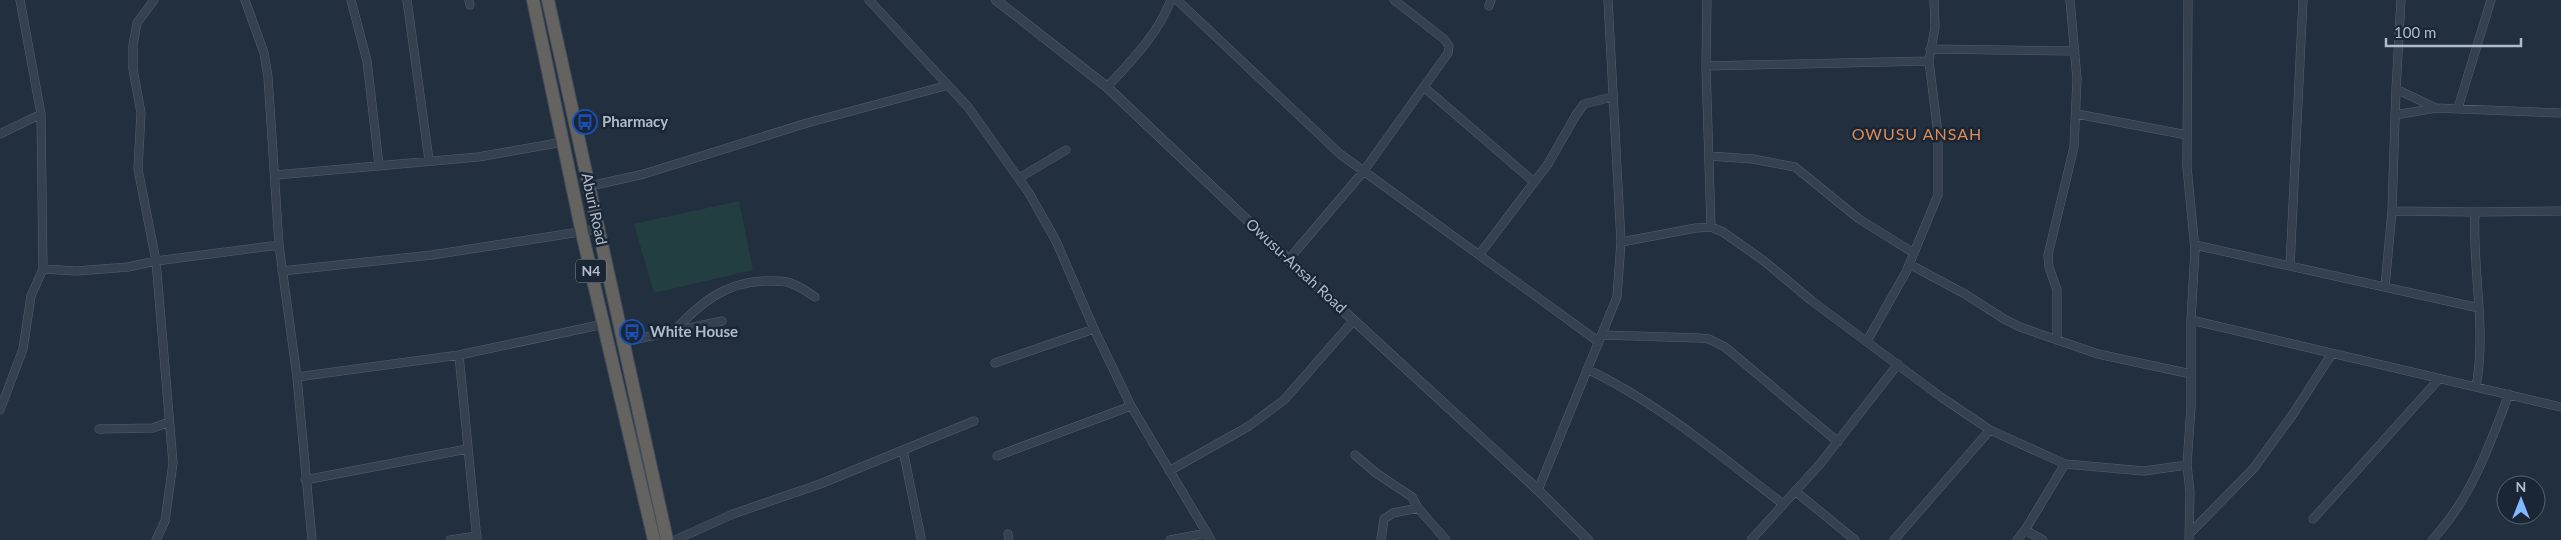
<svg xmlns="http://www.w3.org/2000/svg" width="2561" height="540" font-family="Lato,sans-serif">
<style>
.garden{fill:#233e40}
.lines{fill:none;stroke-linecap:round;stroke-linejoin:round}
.minor-casing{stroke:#545f6d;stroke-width:9}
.tertiary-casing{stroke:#545f6d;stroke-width:10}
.trunk-casing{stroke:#414c5a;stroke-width:14}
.minor{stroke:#35414f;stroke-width:8}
.tertiary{stroke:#35414f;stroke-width:9}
.trunk{stroke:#646360;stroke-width:12}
.labels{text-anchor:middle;stroke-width:5;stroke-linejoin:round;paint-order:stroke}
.shield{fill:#1b2634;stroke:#848f9d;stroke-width:1}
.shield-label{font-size:14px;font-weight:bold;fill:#b1bcca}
.poi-label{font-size:15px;font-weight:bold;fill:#b1bcca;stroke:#1b2634;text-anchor:start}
.street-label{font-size:15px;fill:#b1bcca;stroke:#1b2634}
.neighbourhood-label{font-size:16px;letter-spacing:1px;fill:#de8b58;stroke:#1b2634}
</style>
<rect width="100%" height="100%" fill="#212f3f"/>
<path class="garden" d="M 739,201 L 753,270 L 654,293 L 634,224 Z"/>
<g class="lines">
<defs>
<path id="minor" d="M 154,0 L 137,23 L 133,45 L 133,69 L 141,113 L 138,169 L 156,261 L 173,463 L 165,521 L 156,540
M 245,0 L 264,53 L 268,77 L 279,245 L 297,377 L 312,540
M 351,0 L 367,61 L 379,165
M 407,0 L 429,160
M 469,0 L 470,5
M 869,0 L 968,107 L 1029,193 L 1056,241 L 1094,329 L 1131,406 L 1211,540
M 1177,0 L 1340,154 L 1599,342
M 1707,0 L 1706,66 L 1711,227
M 2188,0 L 2187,167 L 2195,250 L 2191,320 L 2191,407 L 2187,465 L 2190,492 L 2189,540
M 2401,0 L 2396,89 L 2436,108 L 2561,113
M 1489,6 L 1491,0
M 1930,49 L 2075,51
M 1706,66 L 1929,61 L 1935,27 L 1934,0
M 1107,87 C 1132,60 1158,34 1171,0
M 1425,88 L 1534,182
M 2458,108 L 2491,0
M 2077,114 L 2187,135
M 2395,115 L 2436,108
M 0,134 L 41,114
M 1709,156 L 1753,159 L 1795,167 L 1859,219 L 1914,253
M 276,175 L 478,157 L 563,142
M 1019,178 L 1066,150
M 590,186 L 644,174 L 807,123 L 945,86
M 2392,211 L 2475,212
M 1621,242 L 1696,228 L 1711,227 L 1723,232 L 1764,261 L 1812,301 L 1941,397 L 1990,430 L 2065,464 L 2144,471 L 2187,465
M 2195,245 L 2479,308
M 1479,255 L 1548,164 L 1576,115 L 1584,104 L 1612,97
M 1289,259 L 1363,172 L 1448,53 L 1449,46 L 1444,39 L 1394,0
M 1909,264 L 1965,294 L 2004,319 L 2020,327 L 2098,354 L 2191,374
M 2290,266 L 2303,0
M 43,269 L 76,271 L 128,267 L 156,261 L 279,245
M 282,271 L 432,255 L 599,229
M 2385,287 L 2392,211 L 2396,89
M 2191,320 L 2561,407
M 673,332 C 699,304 725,282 765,281 C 775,281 786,280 795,285 C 802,288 809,293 815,297
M 1602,335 L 1699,338 L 1709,339 L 1725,347 L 1838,442
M 2057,340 L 2057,290 L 2049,267 L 2048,255 L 2074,147 L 2077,79 L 2070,0
M 1867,341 L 1906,272 L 1938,195 L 1938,134 L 1929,61
M 623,342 L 722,321
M 459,355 L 477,540
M 995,363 L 1094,329
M 1587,369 C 1659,403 1720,456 1783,504
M 297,377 L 459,355 L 604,324
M 2476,387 C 2487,328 2472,271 2475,212 L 2561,211
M 0,410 L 23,349 L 31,296 L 43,269 L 41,114 L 20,0
M 99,429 L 153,428 L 169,422
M 903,450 L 921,538
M 1355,455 L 1376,473 L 1412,497 L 1418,508 L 1446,540
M 997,456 L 1131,406
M 1169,471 L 1249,426 L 1284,400 L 1354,320
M 305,480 L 467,449
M 1538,490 L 1617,297 L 1621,242 L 1608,0
M 1795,491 L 1855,540
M 2313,519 L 2439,379
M 2025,530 L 2043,540
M 1008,534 L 1009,540
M 2189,534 L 2254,468 L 2293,414 L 2331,355
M 450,540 L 477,536
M 675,540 L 733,514 L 820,484 L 974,421
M 1170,540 L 1207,533
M 1381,540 L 1384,519 L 1393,513 L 1418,508
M 1751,540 L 1820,464 L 1898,364
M 1894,540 L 1990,430
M 2017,540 L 2025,530 L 2065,464
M 2432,540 C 2471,499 2489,446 2509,394"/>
<path id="tertiary" d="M 996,0 L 1107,87 L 1324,293 L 1538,490 L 1588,540"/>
<path id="trunk" d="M 533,0 L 582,233 L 654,540
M 548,0 L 667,540"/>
</defs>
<use href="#minor" class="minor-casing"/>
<use href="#tertiary" class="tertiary-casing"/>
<use href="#trunk" class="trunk-casing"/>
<use href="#minor" class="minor"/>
<use href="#tertiary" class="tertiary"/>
<use href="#trunk" class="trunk"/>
</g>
<defs>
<symbol id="bus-ring" viewBox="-11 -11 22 22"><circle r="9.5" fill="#1b2634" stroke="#1a4fb4" stroke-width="1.5"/><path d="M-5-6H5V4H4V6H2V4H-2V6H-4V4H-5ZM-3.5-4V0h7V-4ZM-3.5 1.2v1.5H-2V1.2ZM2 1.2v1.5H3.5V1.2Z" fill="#1a4fb4"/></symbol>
</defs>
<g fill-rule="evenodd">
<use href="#bus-ring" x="571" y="108" width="28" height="28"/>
<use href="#bus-ring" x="618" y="318" width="28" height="28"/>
</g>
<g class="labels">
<rect class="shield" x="576" y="259.5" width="30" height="23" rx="4"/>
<g class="shield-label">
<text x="591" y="276">N4</text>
</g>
<g class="poi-label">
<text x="602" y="127">Pharmacy</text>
<text x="650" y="337">White House</text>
</g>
<g class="street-label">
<text transform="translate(594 209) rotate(78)" y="5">Aburi Road</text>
<text transform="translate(1296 266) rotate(43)" y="5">Owusu-Ansah Road</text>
</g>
<g class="neighbourhood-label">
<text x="1917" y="140">OWUSU ANSAH</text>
</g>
</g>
<g transform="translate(2521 500)"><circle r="24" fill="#1b2634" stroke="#576270"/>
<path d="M0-4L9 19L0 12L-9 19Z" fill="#81b8ff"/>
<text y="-8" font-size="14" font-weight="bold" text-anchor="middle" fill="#b1bcca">N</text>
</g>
<path d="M2386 38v8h135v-8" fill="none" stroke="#b1bcca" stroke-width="2.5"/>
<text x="2394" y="38" font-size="15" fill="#b1bcca" stroke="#1b2634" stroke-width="4" paint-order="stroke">100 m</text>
</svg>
